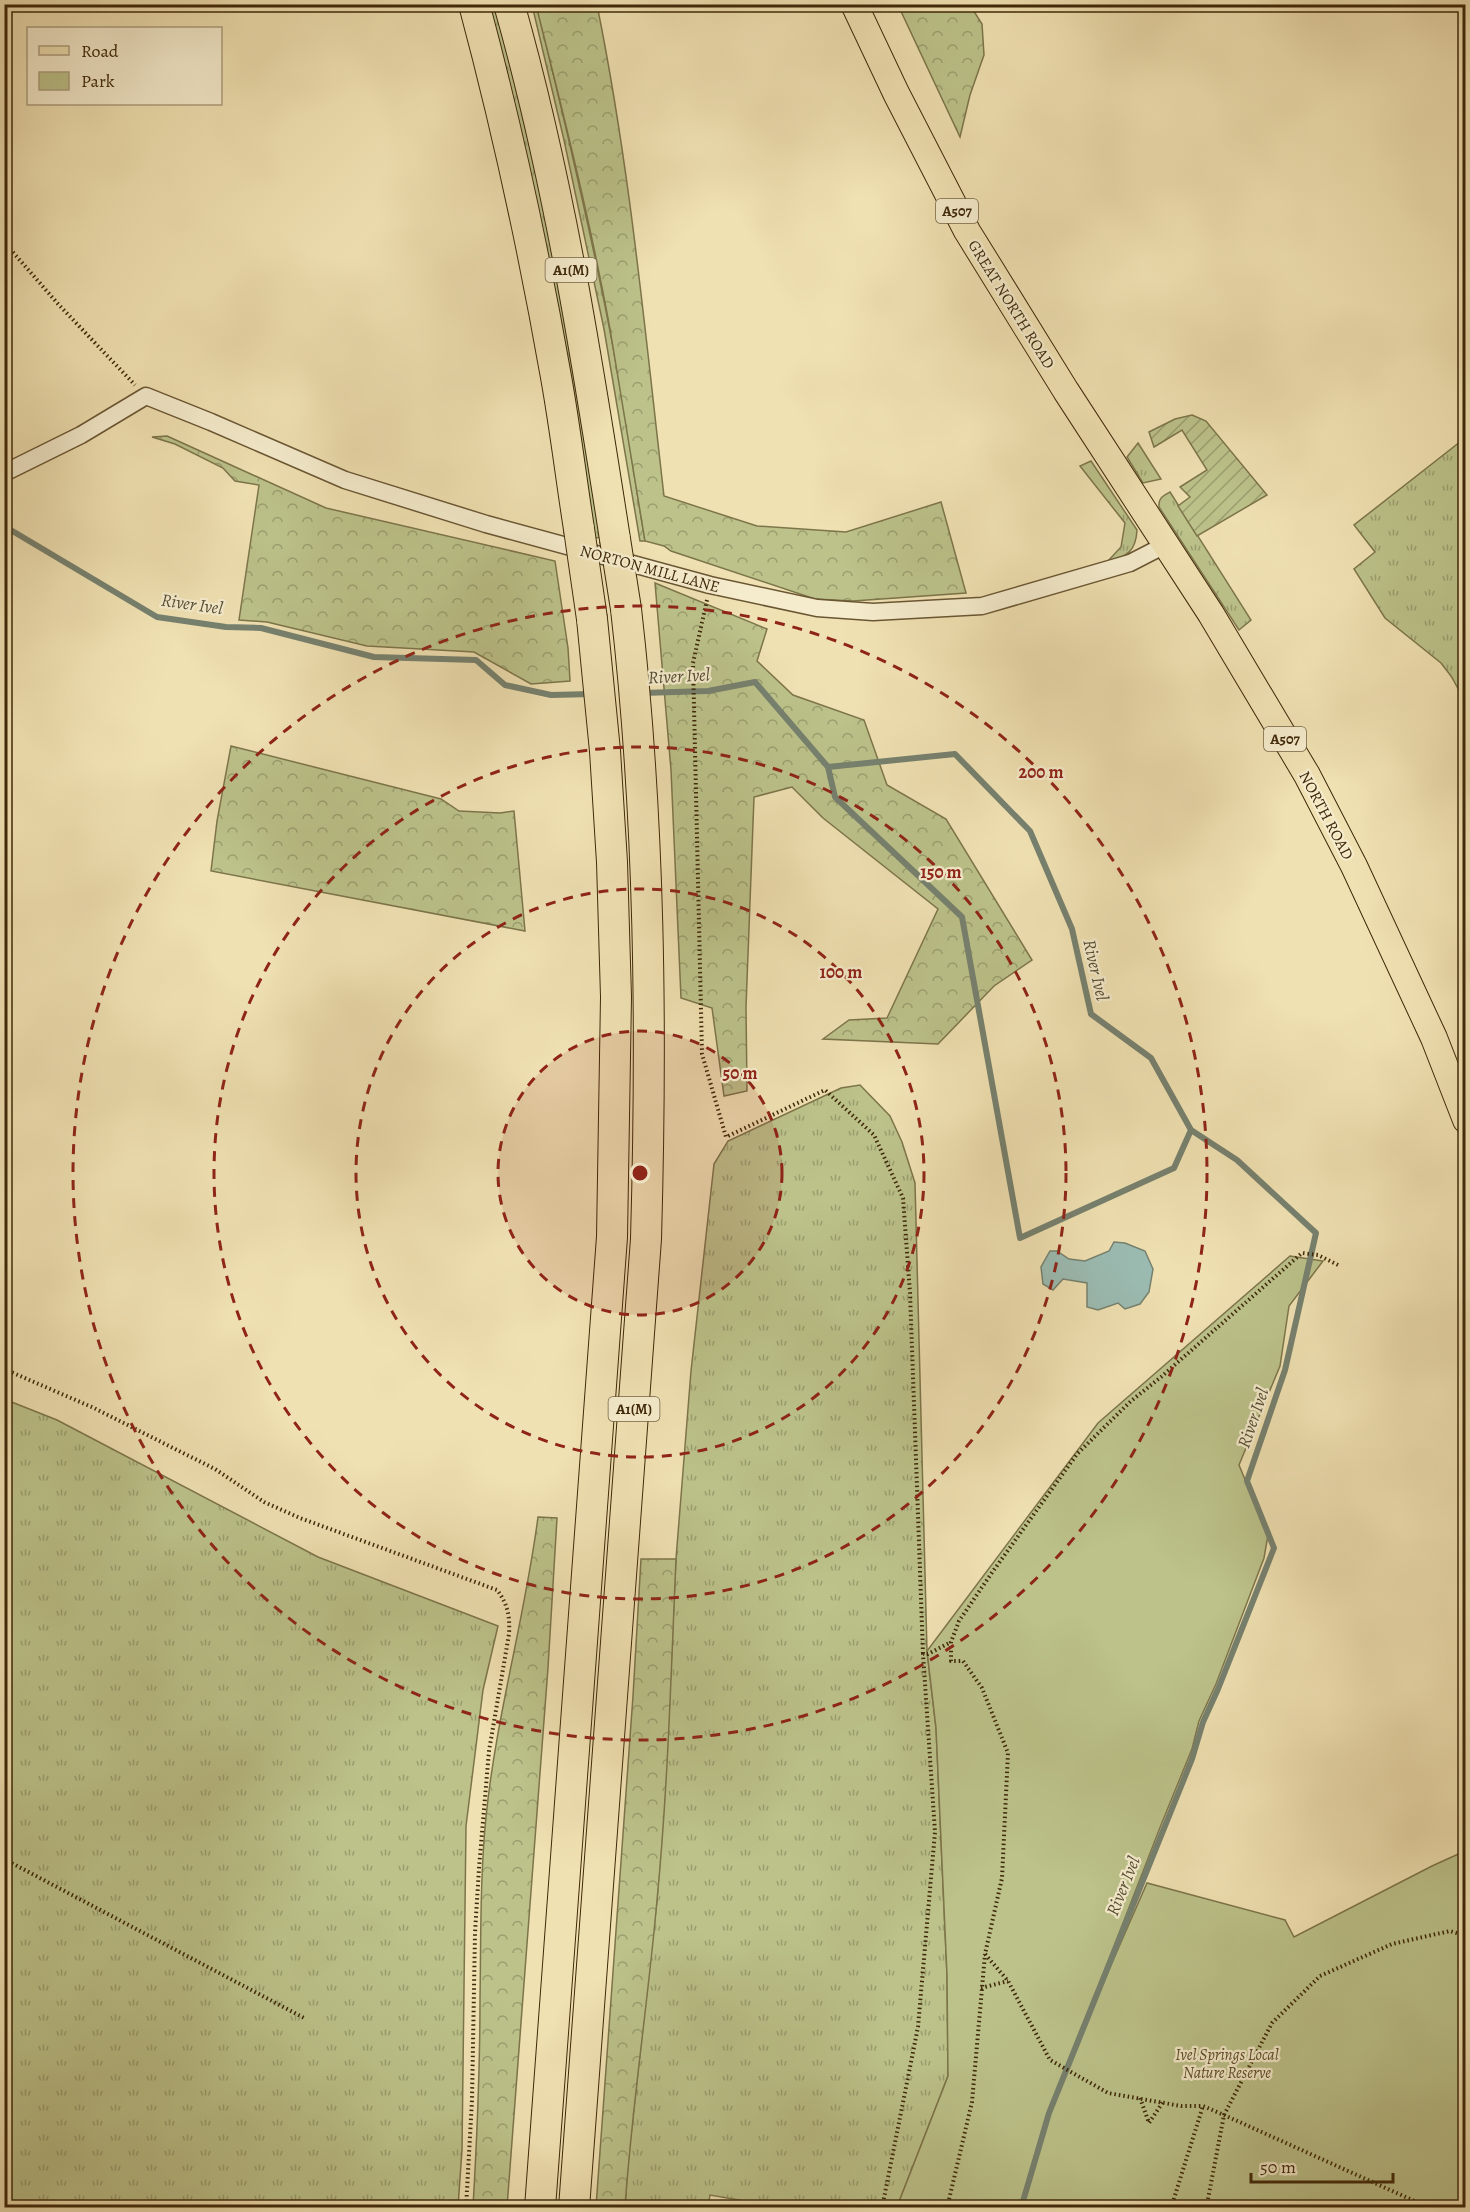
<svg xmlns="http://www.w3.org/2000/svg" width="1470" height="2212" font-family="Alegreya,serif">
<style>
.grass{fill:url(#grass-tufts);stroke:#7d754a;stroke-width:1.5}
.forest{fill:url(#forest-crowns);stroke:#7d754a;stroke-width:1.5}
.park{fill:#bcc28a;stroke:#7d754a;stroke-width:1.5}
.garden{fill:url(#garden-furrows);stroke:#7d754a;stroke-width:1.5}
.water{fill:#9bbcb3;stroke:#76816f;stroke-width:1.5}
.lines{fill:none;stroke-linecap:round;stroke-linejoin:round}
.stream{stroke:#76816f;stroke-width:6}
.minor-casing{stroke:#6a5633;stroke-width:19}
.primary-casing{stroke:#3e2809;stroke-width:28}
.motorway-casing{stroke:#3e2809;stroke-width:32}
.path{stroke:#3e2809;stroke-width:4;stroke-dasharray:1.5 3;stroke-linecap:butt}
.minor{stroke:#f5eccd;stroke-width:16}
.primary{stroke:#f0e1b2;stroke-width:26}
.motorway{stroke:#f0e1b2;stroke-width:30}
.motorway-bridge-casing{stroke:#3e2809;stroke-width:32;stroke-linecap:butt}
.motorway-bridge{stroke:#f0e1b2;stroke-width:30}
.ring{fill:none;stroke:#8f2418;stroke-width:3;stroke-dasharray:10 8}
.labels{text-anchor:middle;stroke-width:4.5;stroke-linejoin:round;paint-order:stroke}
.shield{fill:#f5eccd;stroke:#756344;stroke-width:1.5}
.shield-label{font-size:15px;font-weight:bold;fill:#3e2809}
.street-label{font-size:16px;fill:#3e2809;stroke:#f5eccd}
.park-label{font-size:16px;font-style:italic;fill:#5e4e29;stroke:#f5eccd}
.water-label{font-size:18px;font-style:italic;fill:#554d34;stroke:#f5eccd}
.centre{fill:#8f2418;stroke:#f5eccd;stroke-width:3}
.ring-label{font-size:18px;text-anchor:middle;font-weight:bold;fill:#8f2418;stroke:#f5eccd;stroke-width:4.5;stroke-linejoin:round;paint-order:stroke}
</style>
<defs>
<pattern id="grass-tufts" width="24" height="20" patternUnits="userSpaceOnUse" patternTransform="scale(1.5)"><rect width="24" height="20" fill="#bcc28a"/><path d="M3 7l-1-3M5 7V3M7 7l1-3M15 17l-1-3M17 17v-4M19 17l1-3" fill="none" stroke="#9a9e6f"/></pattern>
<pattern id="forest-crowns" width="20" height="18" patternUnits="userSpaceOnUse" patternTransform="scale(1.5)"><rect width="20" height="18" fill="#bcc28a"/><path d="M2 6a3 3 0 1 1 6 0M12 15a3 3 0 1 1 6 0" fill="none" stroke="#9a9e6f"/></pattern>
<pattern id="garden-furrows" width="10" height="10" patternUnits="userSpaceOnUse" patternTransform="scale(1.5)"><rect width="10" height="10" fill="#bcc28a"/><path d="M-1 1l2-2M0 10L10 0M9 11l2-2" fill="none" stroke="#9a9e6f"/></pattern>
</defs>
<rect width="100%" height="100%" fill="#f0e1b2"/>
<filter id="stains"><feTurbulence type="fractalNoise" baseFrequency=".00333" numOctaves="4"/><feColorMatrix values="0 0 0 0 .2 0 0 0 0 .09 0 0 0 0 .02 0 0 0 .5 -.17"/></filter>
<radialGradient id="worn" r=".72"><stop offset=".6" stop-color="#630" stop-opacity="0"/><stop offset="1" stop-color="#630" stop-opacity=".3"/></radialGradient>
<path class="grass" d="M 486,5 L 496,5 L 557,260 L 603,537 L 595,538 Z
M 532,5 L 536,5 L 537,7 C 563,113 588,219 609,326 C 623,397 633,470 645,541 L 640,541 L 604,329 L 564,140 Z
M 1465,438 L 1465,701 L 1451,676 L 1441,663 L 1385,618 L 1354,569 L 1375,552 L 1354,525 Z
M 1138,443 L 1161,479 L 1143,483 L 1127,457 Z
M 1091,461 L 1137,530 C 1136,551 1127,557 1108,561 L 1121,547 L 1125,523 L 1080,466 Z
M 1170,492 L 1251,620 L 1239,630 L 1159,507 C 1158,498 1163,496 1170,492 Z
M 860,1085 L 890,1116 L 902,1142 L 915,1183 L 927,1651 L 936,1728 L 947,1975 L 948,2076 L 897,2207 L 780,2207 L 710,2195 L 708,2207 L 625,2208 L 628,2161 L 657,1900 L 665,1790 L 676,1559 L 691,1371 L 714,1164 L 728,1141 L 841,1088 Z
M 4,1399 L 57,1420 L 318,1557 L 498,1626 L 483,1690 L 466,1826 L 462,2150 L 458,2207 L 5,2207 Z"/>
<path class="forest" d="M 536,5 L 597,5 C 630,167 645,332 664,496 L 757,526 L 846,532 L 941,502 L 966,593 L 853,601 L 815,599 L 671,551 L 664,546 L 645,541 C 633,471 622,400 610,329 C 590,220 563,112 536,5 Z
M 898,5 L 970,5 L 982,24 L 984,55 L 970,95 L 960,137 Z
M 167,436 L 326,508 L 555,561 L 568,648 L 570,681 L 531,684 L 474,652 L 367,646 L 267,622 L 239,620 L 259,485 L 235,481 L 223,468 L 175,444 L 152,437 Z
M 655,583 L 767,629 L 757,661 L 793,695 L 864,720 L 887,785 L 946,819 L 1032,960 L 994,986 L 938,1044 L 823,1039 L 849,1020 L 887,1018 L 938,909 L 823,818 L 792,787 L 754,797 L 746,1007 L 747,1091 L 724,1096 L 712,1008 L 681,998 L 671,770 Z
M 231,746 L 441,799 L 459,811 L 500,813 L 514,811 L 525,931 L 211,871 L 217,821 Z
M 538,1517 L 557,1518 L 548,1668 L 507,2207 L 473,2207 C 477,2138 480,2068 480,1999 C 481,1938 480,1877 486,1817 C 496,1716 525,1618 538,1517 Z
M 641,1559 L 676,1559 C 671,1673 668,1787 657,1900 C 648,2003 632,2105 625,2207 L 596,2207 L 633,1696 Z"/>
<path class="park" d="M 1290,1256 L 1323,1261 L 1289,1306 L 1280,1366 L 1239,1465 L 1268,1535 L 1264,1558 L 1216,1684 L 1199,1721 L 1192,1749 L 1161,1825 L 1075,2047 L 1147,1883 L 1285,1920 L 1294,1937 L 1432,1866 L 1465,1851 L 1465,2207 L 897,2207 L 948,2076 L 947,1975 L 936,1728 L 927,1651 L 1098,1423 Z"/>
<path class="garden" d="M 1192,415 L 1206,421 L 1267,495 L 1197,536 L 1178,506 L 1190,497 L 1180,487 L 1207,470 L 1182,430 L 1154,447 L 1149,432 L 1175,419 Z"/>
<path class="water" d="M 1114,1242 L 1125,1243 L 1145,1251 L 1153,1269 L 1149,1292 L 1140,1304 L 1125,1309 L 1118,1303 L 1098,1310 L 1087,1307 L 1087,1283 L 1063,1279 L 1053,1290 L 1043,1284 L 1041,1267 L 1050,1251 L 1057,1251 L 1069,1259 L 1085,1261 L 1109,1251 Z"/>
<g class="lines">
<path class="stream" d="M 4,526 L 157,617 L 226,627 L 261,628 L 374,657 L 476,660 L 505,685 L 551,695 L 593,694
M 642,693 L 708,691 L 755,682 L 828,767 L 955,754 L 1030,831 L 1072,929 L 1091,1014 L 1151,1058 L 1191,1130 L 1237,1160 L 1316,1233 L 1285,1370 L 1247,1481 L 1274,1548 L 1218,1689 L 1203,1722 L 1192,1759 L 1049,2113 L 1021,2208
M 828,767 L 835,797 L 962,917 L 1020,1238 L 1174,1168 L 1191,1130"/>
<defs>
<path id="minor" d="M 4,473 L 81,435 L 146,396 L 211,422 L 345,480 L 486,524 L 710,585 L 817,608 L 873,612 L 982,606 L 1130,563 L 1167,544"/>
<path id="primary" d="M 854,4 L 896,93 L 967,231 L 1066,391 L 1211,614 L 1307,775 L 1354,866 L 1434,1038 L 1466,1120"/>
<path id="motorway" d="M 474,4 C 507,127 534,252 556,377 C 565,427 571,478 579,529
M 509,4 C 559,180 587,359 615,539
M 540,2208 L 612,1237 L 616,997 L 612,862 L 605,751 L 592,619
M 574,2208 L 646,1239 C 652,1028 650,818 626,609"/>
</defs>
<use href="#minor" class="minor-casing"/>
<use href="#primary" class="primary-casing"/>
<use href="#motorway" class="motorway-casing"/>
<path class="path" d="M 4,242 L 59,305 L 135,385
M 707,600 L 693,663 L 702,1054 L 726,1137 L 825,1090 L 874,1135 L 903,1198 L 910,1293 L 923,1654
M 1338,1265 L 1318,1255 L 1302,1253 L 1161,1377 L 1131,1401 L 1077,1454 L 991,1574 L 959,1621 L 951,1642 L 951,1661 L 963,1661 L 982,1688 L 1008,1753 L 1002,1878 L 985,1954 L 1008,1981 L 1050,2060 L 1108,2093 L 1181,2106 L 1203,2106 L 1224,2115 L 1430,2208
M 4,1369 L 94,1408 L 181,1452 L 215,1469 L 264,1502 L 300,1518 L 497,1590 C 508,1604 510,1617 509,1634 L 489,1751 L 479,1868 L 475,1933 L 472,2100 L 466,2208
M 4,1859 L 306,2019
M 981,1988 L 1008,1981
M 1140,2098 L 1149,2123 L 1163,2102
M 882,2208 L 918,2027 L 935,1832 L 923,1654 L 928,1654 L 951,1642
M 947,2208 L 972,2102 L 985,1954
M 1171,2208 L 1203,2106
M 1208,2208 L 1208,2199 L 1224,2115 L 1272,2023 L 1320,1976 L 1392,1944 L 1450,1931 L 1466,1936"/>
<use href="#minor" class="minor"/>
<use href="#primary" class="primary"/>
<use href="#motorway" class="motorway"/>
<defs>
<path id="motorway-bridge" d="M 579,529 L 592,619
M 615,539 L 626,609"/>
</defs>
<use href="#motorway-bridge" class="motorway-bridge-casing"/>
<use href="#motorway-bridge" class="motorway-bridge"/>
</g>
<circle cx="640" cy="1173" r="142" fill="#8f2418" fill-opacity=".12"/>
<g class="ring">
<circle cx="640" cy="1173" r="142"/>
<circle cx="640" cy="1173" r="284"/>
<circle cx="640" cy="1173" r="426"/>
<circle cx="640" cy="1173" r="567"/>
</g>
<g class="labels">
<g class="shield">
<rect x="936" y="199" width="42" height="24" rx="4.5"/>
<rect x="545.5" y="258" width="51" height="24" rx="4.5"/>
<rect x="1264" y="727" width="42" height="24" rx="4.5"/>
<rect x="608.5" y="1397" width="51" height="24" rx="4.5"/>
</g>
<g class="shield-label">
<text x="957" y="216">A507</text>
<text x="571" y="275">A1(M)</text>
<text x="1285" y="744">A507</text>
<text x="634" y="1414">A1(M)</text>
</g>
<g class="street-label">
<text transform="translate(1012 304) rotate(58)" y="6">GREAT NORTH ROAD</text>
<text transform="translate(650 568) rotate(15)" y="6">NORTON MILL LANE</text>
<text transform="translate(1327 815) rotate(62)" y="6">NORTH ROAD</text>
</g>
<g class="park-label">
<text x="1227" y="2060">Ivel Springs Local<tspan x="1227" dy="18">Nature Reserve</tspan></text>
</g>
<g class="water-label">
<text transform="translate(192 604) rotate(8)" y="6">River Ivel</text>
<text transform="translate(679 676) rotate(-3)" y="6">River Ivel</text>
<text transform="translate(1096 970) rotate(77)" y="6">River Ivel</text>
<text transform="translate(1253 1418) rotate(-71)" y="6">River Ivel</text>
<text transform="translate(1123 1886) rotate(-68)" y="6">River Ivel</text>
</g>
</g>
<circle cx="640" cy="1173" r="9" class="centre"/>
<g class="ring-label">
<text x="1041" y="778">200 m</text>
<text x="941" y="878">150 m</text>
<text x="841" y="978">100 m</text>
<text x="740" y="1079">50 m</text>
</g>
<rect width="1470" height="2212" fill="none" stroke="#f0e1b2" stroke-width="24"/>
<rect x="6" y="6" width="1458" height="2200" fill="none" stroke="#3e2809" stroke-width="3"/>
<rect x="12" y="12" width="1446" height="2188" fill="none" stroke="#3e2809" stroke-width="1.5"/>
<rect x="27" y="27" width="195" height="78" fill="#f5eccd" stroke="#ac9e7f" stroke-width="1.5"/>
<rect x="39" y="46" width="30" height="9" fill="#f0e1b2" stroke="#ac9e7f" stroke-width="1.5"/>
<text x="81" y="57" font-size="18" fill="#3e2809">Road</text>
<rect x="39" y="72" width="30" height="18" fill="#bcc28a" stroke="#ac9e7f" stroke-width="1.5"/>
<text x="81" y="87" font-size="18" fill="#3e2809">Park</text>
<path d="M1251 2173v9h142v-9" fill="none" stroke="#3e2809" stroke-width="3"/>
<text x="1260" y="2173" font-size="18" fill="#3e2809" stroke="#f5eccd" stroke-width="4.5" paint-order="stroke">50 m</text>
<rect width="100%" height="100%" filter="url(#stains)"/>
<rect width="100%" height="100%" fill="url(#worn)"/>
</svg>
